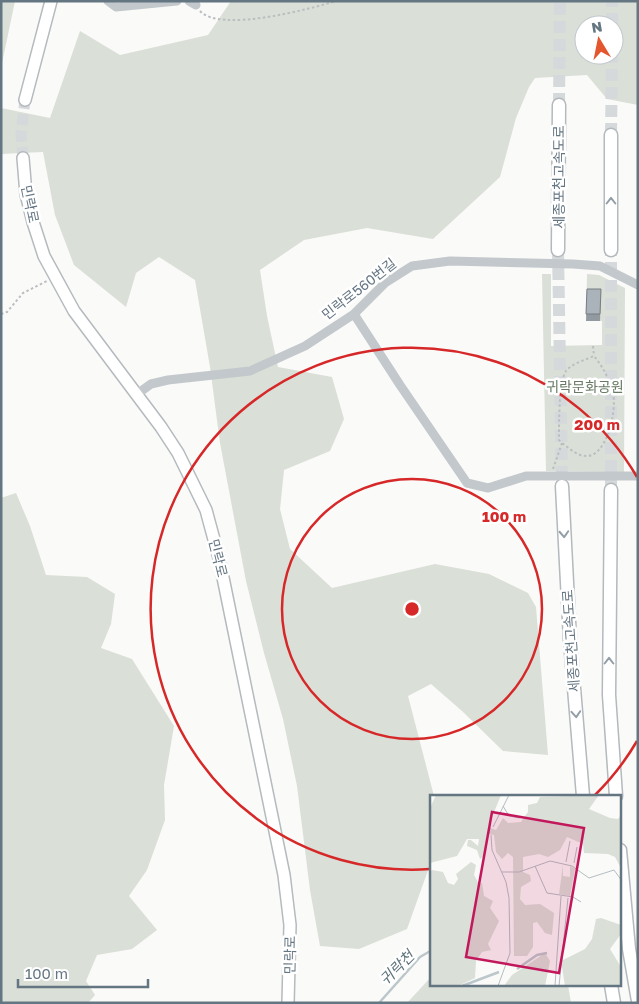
<svg xmlns="http://www.w3.org/2000/svg" width="639" height="1004" font-family="'Golos Text','Noto Sans KR',sans-serif">
<style>
.green{fill:#dadfd7;fill-rule:evenodd}
.lines{fill:none;stroke-linecap:round;stroke-linejoin:round}
.stream{stroke:#bbc7cb;stroke-width:2.5}
.major-tunnel{stroke:#d5d9db;stroke-width:11;stroke-dasharray:11 5.5;stroke-linecap:butt}
.highway-tunnel{stroke:#d5d9db;stroke-width:12;stroke-dasharray:12 6;stroke-linecap:butt}
.major-casing{stroke:#b5babe;stroke-width:14}
.highway-casing{stroke:#b4b9bd;stroke-width:15}
.path{stroke:#bbbfc2;stroke-width:2;stroke-dasharray:2.5 2.5;stroke-linecap:butt}
.minor{stroke:#c3c8cc;stroke-width:9}
.major{stroke:#fff;stroke-width:11}
.highway{stroke:#fff;stroke-width:12}
.wall{fill:#929a9f}
.building{fill:#aab3b9;stroke:#777d82}
.oneway{stroke:#939fa8}
.ring{fill:none;stroke:#d62828;stroke-width:2.5}
.labels{text-anchor:middle;stroke-width:5;stroke-linejoin:round;paint-order:stroke}
.street-label{font-size:14px;fill:#657683;stroke:#fff}
.park-label{font-size:14px;fill:#687a64;stroke:#fff}
.water-label{font-size:15px;font-style:italic;fill:#60757c;stroke:#fff}
.inset-river{fill:none;stroke:#bbc7cb;stroke-width:2.5}
.inset-road{fill:none;stroke:#b5bdc2;stroke-width:1}
.view{fill:#c2185b;fill-opacity:0.15;stroke:#c2185b;stroke-width:2.5}
.inset-edge{fill:none;stroke:#657683;stroke-width:2.5}
.centre{fill:#d62828;stroke:#fff;stroke-width:2.5}
.ring-label{font-size:15px;text-anchor:middle;font-weight:bold;fill:#d62828;stroke:#fff;stroke-width:5;stroke-linejoin:round;paint-order:stroke}
</style>
<rect width="100%" height="100%" fill="#fafaf8"/>
<path class="green" d="M 1,1 L 15,1 L 1,68 Z
M 231,1 L 638,1 L 638,105 L 607,99 L 587,75 L 535,78 L 529,87 L 516,118 L 500,177 L 433,239 L 367,228 L 304,240 L 260,270 L 267,316 L 278,367 L 332,377 L 344,419 L 330,451 L 284,470 L 280,509 L 290,549 L 332,588 L 435,564 L 489,574 L 528,593 L 536,607 L 548,755 L 503,751 L 462,711 L 431,684 L 408,696 L 434,796 L 432,796 L 431,862 L 407,929 L 359,949 L 320,946 L 310,890 L 297,786 L 283,719 L 264,653 L 246,581 L 220,443 L 210,367 L 195,280 L 159,257 L 136,273 L 126,307 L 74,265 L 55,215 L 43,152 L 1,154 L 1,108 L 50,118 L 80,31 L 120,55 L 208,35 ZM 584,25 L 614,25 L 614,55 L 584,55 Z
M 542,274 L 551,274 L 551,346 L 602,345 L 602,321 L 586,321 L 587,274 L 599,275 L 625,288 L 624,472 L 546,471 Z
M 16,493 L 30,526 L 46,575 L 87,577 L 115,594 L 111,624 L 101,648 L 132,659 L 174,726 L 164,785 L 165,820 L 147,870 L 129,896 L 157,930 L 132,949 L 97,955 L 86,981 L 95,995 L 88,1003 L 1,1003 L 1,498 Z
M 431,977 L 432,985 L 568,985 L 571,1003 L 407,1003 Z"/>
<g class="lines">
<path class="stream" d="M 379,1003 L 420,957 L 432,950"/>
<path class="major-tunnel" d="M 23,158 L 21,134 L 25,100"/>
<path class="highway-tunnel" d="M 612,25 L 612,1
M 559,105 L 560,1
M 611,135 L 612,55
M 558,250 L 562,486
M 611,490 L 611,250"/>
<defs>
<path id="major" d="M 25,100 L 51,1
M 23,158 L 26,194 L 33,222 L 44,256 L 74,311 L 161,427 L 178,453 L 206,510 L 219,558 L 284,875 L 290,925 L 288,1003"/>
<path id="highway" d="M 558,250 L 559,105
M 611,250 L 611,135
M 562,486 L 570,640 L 583,796
M 611,490 L 609,695 L 616,796
M 620,850 L 629,949 L 638,1001
M 611,985 L 614,1003"/>
</defs>
<use href="#major" class="major-casing"/>
<use href="#highway" class="highway-casing"/>
<path class="path" d="M 200,11 C 220,33 310,9 336,1
M 1,314 L 7,312 L 23,293 L 47,281
M 593,346 L 594,356
M 553,469 L 562,443 L 559,440 L 559,435 C 559,421 559,381 566,371 C 571,364 585,360 594,356 C 603,367 610,380 613,394 C 617,410 607,457 586,456 C 577,456 569,448 562,443"/>
<path class="minor" d="M 108,1 L 116,7 L 177,1
M 189,1 L 196,5
M 354,314 L 400,385 L 467,483 L 488,488 L 526,476 L 638,476
M 137,394 L 151,384 L 168,380 L 250,371 L 305,346 L 354,314 L 385,283 L 412,266 L 450,261 L 573,264 L 600,266 L 638,285"/>
<use href="#major" class="major"/>
<use href="#highway" class="highway"/>
</g>
<path class="wall" d="M 587,289 L 601,289 L 600,321 L 586,321 Z"/>
<path class="building" d="M 587,289 L 601,289 L 600,314 L 586,314 Z"/>
<defs><path id="oneway-chevron" d="M-2-3.5L2.5 0L-2 3.5" fill="none" stroke-width="1.6" stroke-linecap="round" stroke-linejoin="round" transform="scale(1.25)"/></defs>
<g class="oneway">
<use href="#oneway-chevron" transform="translate(611 201) rotate(-90)"/>
<use href="#oneway-chevron" transform="translate(564 534) rotate(87)"/>
<use href="#oneway-chevron" transform="translate(609 661) rotate(-90)"/>
<use href="#oneway-chevron" transform="translate(576 714) rotate(86)"/>
</g>
<g class="ring">
<circle cx="412" cy="609" r="130"/>
<path d="M637 741A261 261 0 0 1 595 795M430 869A261 261 0 1 1 637 477"/>
</g>
<g class="labels">
<g class="street-label">
<text transform="translate(559 177) rotate(-90)" y="5">세종포천고속도로</text>
<text transform="translate(30 204) rotate(78)" y="5">민락로</text>
<text transform="translate(359 289) rotate(-38)" y="5">민락로560번길</text>
<text transform="translate(218 558) rotate(76)" y="5">민락로</text>
<text transform="translate(571 641) rotate(-94)" y="5">세종포천고속도로</text>
<text transform="translate(290 955) rotate(-89)" y="5">민락로</text>
</g>
<g class="park-label">
<text x="585" y="392">귀락문화공원</text>
</g>
<g class="water-label">
<text transform="translate(397 968) rotate(-45)" y="5">귀락천</text>
</g>
</g>
<g transform="translate(430 795)">
<rect width="191" height="191" fill="#fafaf8"/>
<path d="M 6,0 L 71,0 L 58,32 L 66,35 L 73,23 L 78,28 L 91,27 L 98,17 L 98,10 L 107,8 L 110,2 L 169,0 L 159,14 L 180,23 L 188,24 L 191,20 L 191,73 L 185,62 L 178,59 L 154,58 L 153,49 L 137,42 L 130,55 L 118,62 L 109,59 L 93,62 L 93,77 L 100,80 L 101,86 L 91,92 L 90,104 L 95,110 L 110,109 L 124,118 L 122,140 L 115,138 L 107,127 L 103,128 L 103,152 L 97,161 L 84,161 L 83,62 L 78,58 L 72,64 L 66,57 L 64,40 L 57,39 L 54,61 L 50,64 L 47,55 L 37,51 L 38,45 L 41,45 L 48,51 L 49,44 L 37,44 L 27,61 L 0,68 L 0,13 ZM 41,67 L 46,70 L 44,80 L 49,89 L 52,88 L 54,101 L 63,106 L 60,113 L 69,126 L 58,149 L 61,155 L 52,157 L 46,166 L 45,183 L 28,191 L 0,191 L 0,77 L 2,75 L 13,77 L 18,88 L 24,90 L 28,84 L 26,79 ZM 133,70 L 133,81 L 140,82 L 140,71 L 145,74 L 140,101 L 129,99 ZM 171,123 L 191,130 L 191,139 L 180,154 L 191,172 L 191,191 L 135,191 L 131,166 L 155,154 L 162,144 L 166,124 ZM 115,158 L 120,166 L 115,191 L 74,191 L 82,180 Z" fill="#dadfd7"/>
<path class="inset-river" d="M 87,174 L 107,160 L 117,158M 32,191 L 69,177"/>
<path class="inset-road" d="M 73,11 L 79,21 L 90,23M 63,32 L 79,0M 61,40 L 62,55 L 76,87 L 79,103 L 80,158 L 68,191M 136,67 L 140,46M 144,68 L 147,52M 105,71 L 117,98 L 143,102 L 151,107M 72,77 L 89,77 L 120,66 L 142,71 L 159,83 L 184,75 L 192,86M 125,191 L 131,101M 129,191 L 138,103"/>
<path class="view" d="M 62,17 L 154,33 L 129,178 L 36,162 Z"/>
<rect width="191" height="191" class="inset-edge"/>
</g>
<circle cx="412" cy="609" r="8" class="centre"/>
<g class="ring-label">
<text x="597" y="430">200 m</text>
<text x="504" y="522">100 m</text>
</g>
<rect width="639" height="1004" fill="none" stroke="#657683" stroke-width="5"/>
<g transform="translate(599 40) rotate(350)"><circle r="24" fill="#ffffff" stroke="#c1c8cd"/>
<path d="M0-4L9 19L0 12L-9 19Z" fill="#e4572e"/>
<text y="-8" font-size="14" font-weight="bold" text-anchor="middle" fill="#657683">N</text>
</g>
<path d="M18 979v8h130v-8" fill="none" stroke="#657683" stroke-width="2.5"/>
<text x="25" y="979" font-size="15" fill="#657683" stroke="#ffffff" stroke-width="4" paint-order="stroke">100 m</text>
</svg>
